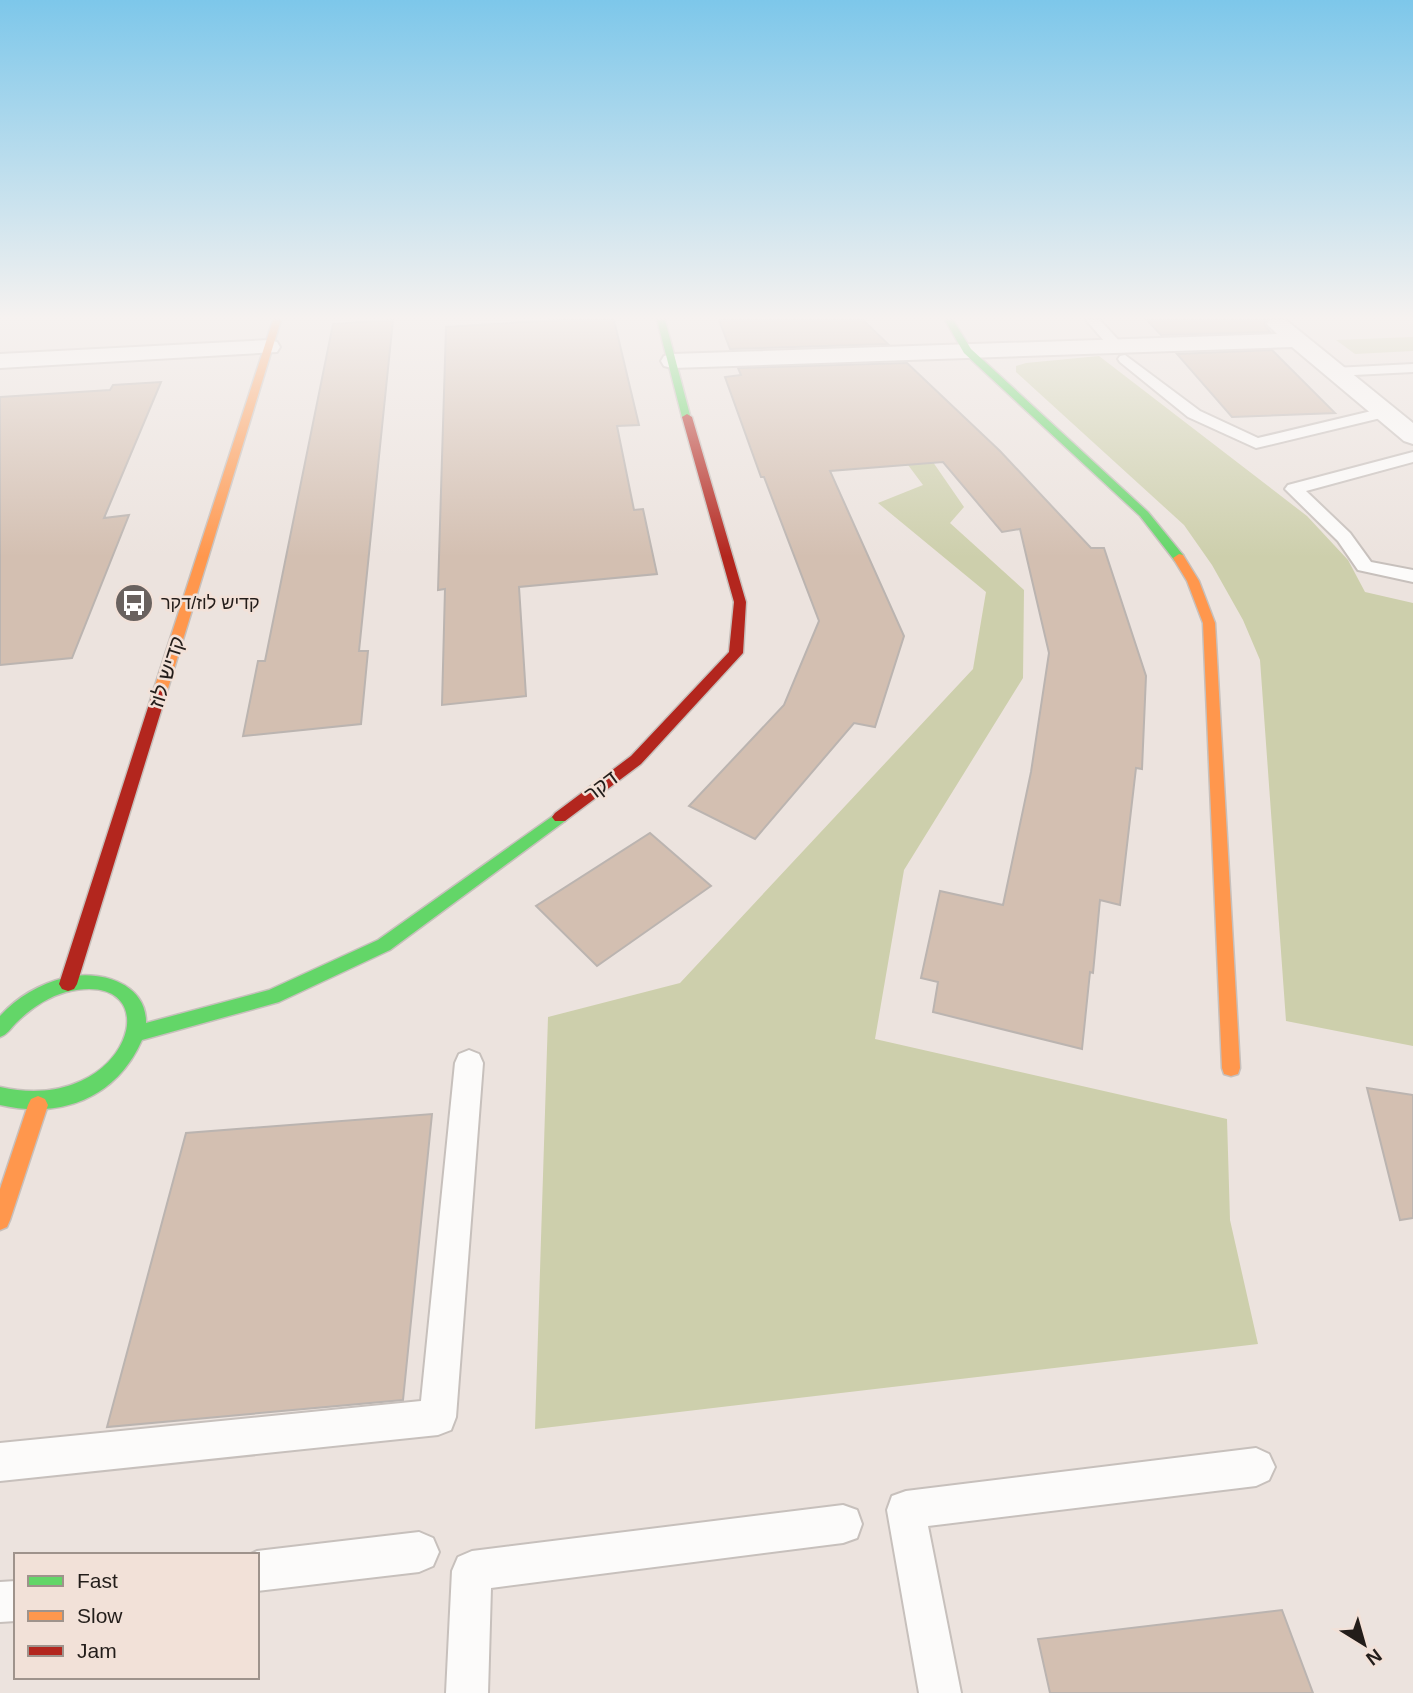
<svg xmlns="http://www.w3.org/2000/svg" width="1413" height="1693" font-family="Arial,'Noto Sans Hebrew',sans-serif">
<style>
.green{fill:#cdcfac}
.building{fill:#d3bfb1;stroke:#bbb4b0;stroke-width:2}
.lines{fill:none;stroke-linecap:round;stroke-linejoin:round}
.lane-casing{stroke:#c7c0bc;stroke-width:4}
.street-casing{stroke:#c7c0bc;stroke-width:4}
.fast-casing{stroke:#c7c0bc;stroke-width:3}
.slow-casing{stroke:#c7c0bc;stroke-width:3}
.jam-casing{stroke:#c7c0bc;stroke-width:3}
.lane{fill:#fcfbfa;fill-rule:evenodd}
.street{fill:#fcfbfa;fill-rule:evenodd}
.fast{fill:#63d668;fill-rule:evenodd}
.slow{fill:#ff974d;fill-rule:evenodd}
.jam{fill:#b3261e;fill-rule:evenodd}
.labels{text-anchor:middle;stroke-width:5;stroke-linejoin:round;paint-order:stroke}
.far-poi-label{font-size:18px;fill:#231d1a;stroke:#f2e1d8;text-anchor:start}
.street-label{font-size:21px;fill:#231d1a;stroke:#f2e1d8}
</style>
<rect width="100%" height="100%" fill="#ece3de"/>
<path class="green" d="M 1413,337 L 1413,351 L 1355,354 L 1336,340 Z
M 1099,356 L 1307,516 L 1348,560 L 1365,592 L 1413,603 L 1413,1046 L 1286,1021 L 1260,660 L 1243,620 L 1212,565 L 1184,525 L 1016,372 L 1016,366 L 1026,363 Z
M 868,368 L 964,507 L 950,523 L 1024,590 L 1023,678 L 904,870 L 875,1039 L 1227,1119 L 1230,1220 L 1258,1344 L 535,1429 L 548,1017 L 680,983 L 973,669 L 986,592 L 878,503 L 923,485 L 837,370 Z"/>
<path class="building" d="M 393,320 L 359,651 L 368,651 L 361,724 L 243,736 L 258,661 L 265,661 L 333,324 Z
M 558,320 L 614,320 L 639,425 L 617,426 L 634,510 L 643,509 L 657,574 L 519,587 L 526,696 L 442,705 L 445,589 L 438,590 L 446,327 Z
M 719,320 L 863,320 L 888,344 L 730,349 Z
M 1147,320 L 1267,320 L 1264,324 L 1270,332 L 1161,335 Z
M 1272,350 L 1335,413 L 1232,417 L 1177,354 Z
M 907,363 L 1000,451 L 1091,548 L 1104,548 L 1146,676 L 1142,769 L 1136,768 L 1120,905 L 1100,900 L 1093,973 L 1090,972 L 1082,1049 L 933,1012 L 938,982 L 921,978 L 940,891 L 1003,905 L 1031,772 L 1049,653 L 1020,529 L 1002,532 L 943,462 L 830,471 L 904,636 L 875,727 L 854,723 L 755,839 L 689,806 L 784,705 L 819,621 L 764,477 L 761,477 L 725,377 L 741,375 L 738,368 Z
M 161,382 L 104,518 L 129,515 L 72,658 L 0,665 L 0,397 L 110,390 L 113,385 Z
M 650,833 L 711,886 L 597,966 L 536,906 Z
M 1367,1088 L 1413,1095 L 1413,1218 L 1400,1220 Z
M 432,1114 L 403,1400 L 107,1427 L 186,1133 Z
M 1282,1610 L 1313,1693 L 1050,1693 L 1038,1639 Z"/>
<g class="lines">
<defs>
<path id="lane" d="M 1086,320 L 1100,320 L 1122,344 L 1122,350 L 1112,350 Z
M 1125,355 L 1200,411 L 1258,438 L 1384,408 L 1392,413 L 1389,416 L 1256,448 L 1188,417 L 1120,362 L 1118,359 L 1120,356 Z
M 1413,364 L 1413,372 L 1334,376 L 1327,372 L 1334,368 Z
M 1413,452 L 1413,462 L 1306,491 L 1350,533 L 1371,562 L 1413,570 L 1413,582 L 1358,570 L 1338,541 L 1285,489 L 1288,485 Z
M 469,1050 L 479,1054 L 483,1063 L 456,1417 L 451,1430 L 438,1435 L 0,1481 L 0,1443 L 421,1401 L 455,1063 L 459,1054 Z
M 1256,1448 L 1269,1454 L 1275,1467 L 1269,1480 L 1256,1486 L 928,1526 L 961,1693 L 919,1693 L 887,1510 L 892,1496 L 906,1491 Z
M 843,1505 L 857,1510 L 862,1524 L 857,1538 L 843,1543 L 491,1588 L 488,1693 L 446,1693 L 452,1571 L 458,1557 L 472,1551 Z
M 419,1532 L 433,1538 L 439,1552 L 433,1566 L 419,1572 L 257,1591 L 257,1555 L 249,1555 L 257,1551 Z
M 16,1581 L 16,1621 L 0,1622 L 0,1582 Z"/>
<path id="street" d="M 1270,320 L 1286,320 L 1413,423 L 1413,444 L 1404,441 L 1292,347 L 672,368 L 664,366 L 661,361 L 664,356 L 672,354 L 1277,334 L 1267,324 Z
M 269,340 L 277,342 L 280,347 L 277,352 L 0,368 L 0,354 Z"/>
<path id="fast" d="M 657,320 L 665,320 L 691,419 L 682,417 Z
M 945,320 L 953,320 L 971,349 L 1148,512 L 1183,555 L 1183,561 L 1175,561 L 1140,516 L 964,353 Z
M 560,811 L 568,817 L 565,821 L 390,950 L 279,1002 L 142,1040 C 116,1099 60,1119 0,1105 L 0,1087 C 131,1117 174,966 66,992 C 47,997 29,1010 16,1023 C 10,1029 8,1034 0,1037 L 0,1016 C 17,997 40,984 64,978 C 97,969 147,982 146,1023 L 269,990 L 378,940 Z"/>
<path id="slow" d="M 273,320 L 281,320 L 166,695 L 159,700 L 154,698 L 152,695 Z
M 1179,554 L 1183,555 L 1199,581 L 1215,623 L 1240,1068 L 1238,1074 L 1231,1076 L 1224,1074 L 1222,1068 L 1203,623 L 1187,581 L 1173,558 Z
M 38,1096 L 45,1099 L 48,1105 L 10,1220 L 7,1227 L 0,1230 L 0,1189 L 28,1105 L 31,1099 Z"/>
<path id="jam" d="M 687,414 L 692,417 L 746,602 L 743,653 L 641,764 L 565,821 L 555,821 L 552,817 L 555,813 L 631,756 L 729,652 L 734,602 L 682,417 Z
M 159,690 L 166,695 L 77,984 L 74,989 L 68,991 L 62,989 L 59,984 L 152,695 Z"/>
</defs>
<use href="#lane" class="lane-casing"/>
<use href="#street" class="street-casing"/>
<use href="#fast" class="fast-casing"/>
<use href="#slow" class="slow-casing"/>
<use href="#jam" class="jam-casing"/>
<use href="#lane" class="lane"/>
<use href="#street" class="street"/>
<use href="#fast" class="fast"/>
<use href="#slow" class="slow"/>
<use href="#jam" class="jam"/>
</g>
<linearGradient id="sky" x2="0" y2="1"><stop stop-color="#7dc7ea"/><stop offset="0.57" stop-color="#f6f2f0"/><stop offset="1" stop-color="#f6f2f0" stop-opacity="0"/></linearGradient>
<rect width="1413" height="557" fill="url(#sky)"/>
<defs>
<symbol id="bus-disc" viewBox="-11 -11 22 22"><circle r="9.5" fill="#69625f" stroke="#f2e1d8"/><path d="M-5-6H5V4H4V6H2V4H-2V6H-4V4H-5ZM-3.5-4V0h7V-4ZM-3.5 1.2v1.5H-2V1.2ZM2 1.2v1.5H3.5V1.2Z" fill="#fff"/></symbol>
</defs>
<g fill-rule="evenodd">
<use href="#bus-disc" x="112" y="581" width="44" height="44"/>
</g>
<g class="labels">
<g class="far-poi-label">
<text x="161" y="609">קדיש לוז/דקר</text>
</g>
<g class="street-label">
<text transform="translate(167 672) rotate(-72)" y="7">קדיש לוז</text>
<text transform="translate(601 786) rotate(-37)" y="7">דקר</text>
</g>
</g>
<rect x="14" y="1553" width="245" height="126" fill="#f2e1d8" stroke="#9f938c" stroke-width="2"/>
<rect x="28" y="1576" width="35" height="10" fill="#63d668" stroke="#9f938c" stroke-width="2"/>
<text x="77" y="1588" font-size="21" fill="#231d1a">Fast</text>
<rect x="28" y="1611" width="35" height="10" fill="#ff974d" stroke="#9f938c" stroke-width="2"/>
<text x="77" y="1623" font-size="21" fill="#231d1a">Slow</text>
<rect x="28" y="1646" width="35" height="10" fill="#b3261e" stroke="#9f938c" stroke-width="2"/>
<text x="77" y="1658" font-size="21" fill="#231d1a">Jam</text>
<g transform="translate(1364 1644) rotate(143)" stroke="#f2e1d8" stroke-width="5" paint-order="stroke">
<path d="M0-5L12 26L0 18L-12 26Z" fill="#231d1a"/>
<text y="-10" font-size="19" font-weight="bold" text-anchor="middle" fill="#231d1a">N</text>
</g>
</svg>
